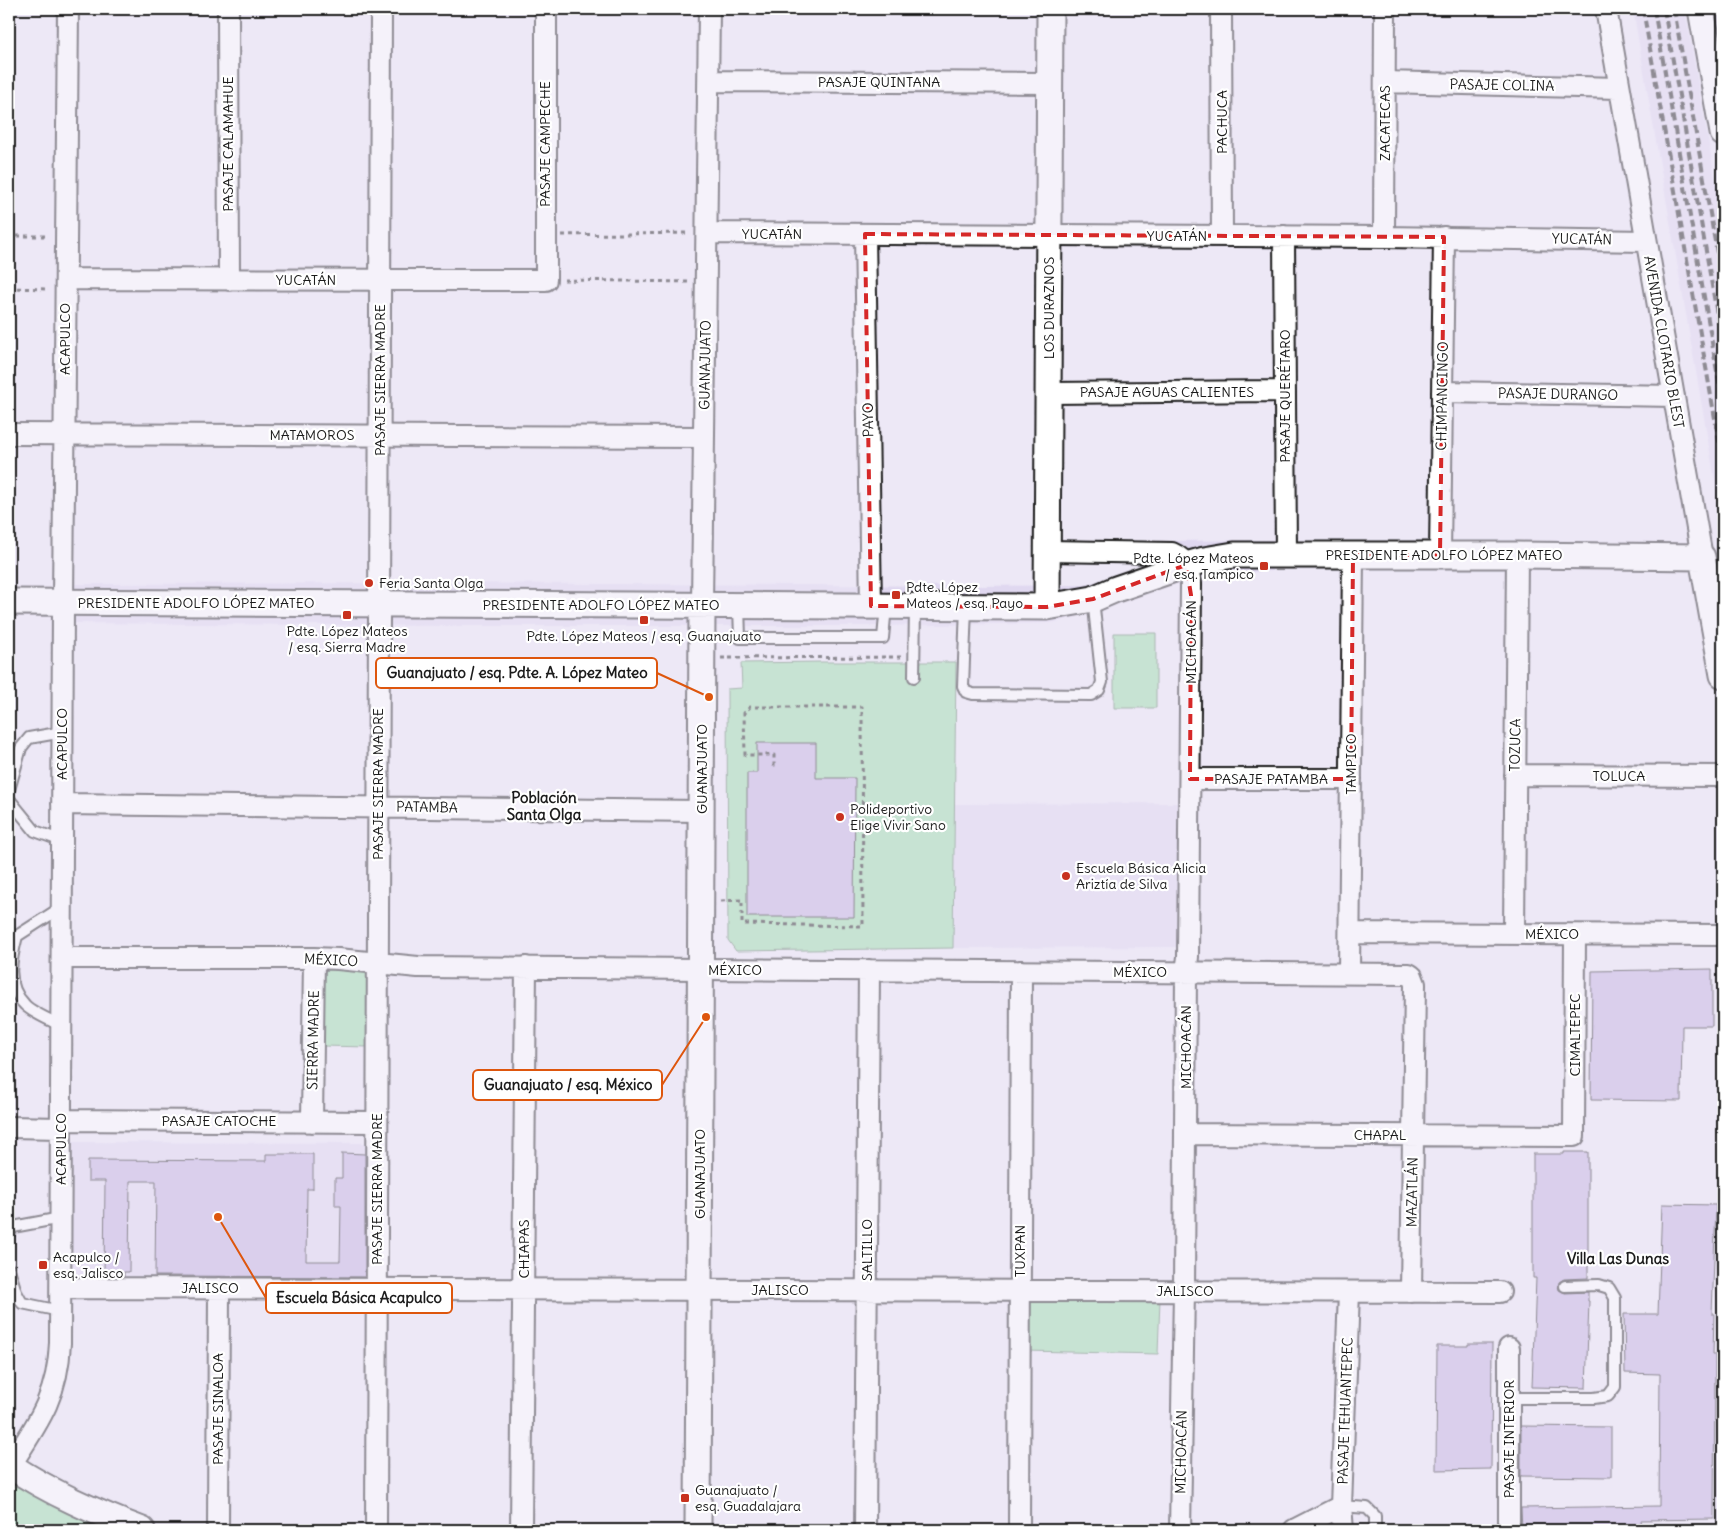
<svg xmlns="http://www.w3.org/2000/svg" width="1732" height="1539" font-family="Delius,sans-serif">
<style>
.built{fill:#e0d8f0}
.green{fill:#9adda8;stroke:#5b7c62}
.building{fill:#c3b1e1;stroke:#1c1c1c}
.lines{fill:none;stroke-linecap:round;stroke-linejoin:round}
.service-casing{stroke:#1c1c1c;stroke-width:14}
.minor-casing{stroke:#1c1c1c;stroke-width:24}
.tertiary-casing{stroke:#1c1c1c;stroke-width:29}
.path{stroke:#1c1c1c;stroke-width:3;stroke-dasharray:4 4;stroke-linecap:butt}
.service{stroke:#fff;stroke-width:10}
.minor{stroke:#fff;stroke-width:20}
.tertiary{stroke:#fff;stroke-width:25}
.rail{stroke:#1c1c1c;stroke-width:4;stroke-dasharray:8 4;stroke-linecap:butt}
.marked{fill:none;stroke:#d62828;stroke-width:4;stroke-dasharray:10 6;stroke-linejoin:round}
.poi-dot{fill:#c8321e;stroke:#fff;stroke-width:2}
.labels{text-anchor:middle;stroke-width:4.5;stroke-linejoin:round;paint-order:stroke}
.street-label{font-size:14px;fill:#1c1c1c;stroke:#fff}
.poi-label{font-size:14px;fill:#1c1c1c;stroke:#fff;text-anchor:start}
.neighbourhood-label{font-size:15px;font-weight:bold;fill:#1c1c1c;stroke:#fff}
.leader{fill:none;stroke:#de560d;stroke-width:2}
.callout-dot{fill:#de560d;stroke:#fff;stroke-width:2}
.callout{fill:#fff;stroke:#de560d;stroke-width:2}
.callout-label{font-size:15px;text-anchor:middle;font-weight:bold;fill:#1c1c1c}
</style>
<rect width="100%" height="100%" fill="#ede8f6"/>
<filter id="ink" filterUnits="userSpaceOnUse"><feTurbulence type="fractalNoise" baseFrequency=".02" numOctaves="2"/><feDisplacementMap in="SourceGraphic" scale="10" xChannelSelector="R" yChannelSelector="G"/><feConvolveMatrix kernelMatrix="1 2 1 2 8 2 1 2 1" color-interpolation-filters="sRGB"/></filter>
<g filter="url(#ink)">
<path class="built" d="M 1633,9 L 1685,9 L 1723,223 L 1723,527 Z
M 1273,540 L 1273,571 L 1234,573 L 1201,577 L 1151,591 L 1076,617 L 1051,623 L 880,626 L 455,626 L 72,623 L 73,584 L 433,583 L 974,586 L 1085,585 L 1159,562 L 1167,541 Z
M 1179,803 L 1177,947 L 953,948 L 953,804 Z
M 71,1142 L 366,1143 L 365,1282 L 70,1281 Z"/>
<path class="green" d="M 1114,633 L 1156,633 L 1156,708 L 1114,708 Z
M 822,662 L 956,662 L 953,948 L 736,951 L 728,940 L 727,689 L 742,688 L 741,663 Z
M 322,965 L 369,971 L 369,1047 L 322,1046 Z
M 1027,1296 L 1160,1299 L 1158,1354 L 1026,1351 Z
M 9,1477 L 51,1504 L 107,1530 L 9,1530 Z"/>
<path class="building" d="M 757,743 L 816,743 L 816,778 L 855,778 L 854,917 L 747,917 L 747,773 L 757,773 Z
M 1712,969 L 1712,1026 L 1682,1026 L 1681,1101 L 1591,1100 L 1592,971 Z
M 1564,1152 L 1588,1152 L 1588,1278 L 1564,1279 L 1559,1282 L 1558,1286 L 1559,1290 L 1565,1293 L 1588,1292 L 1588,1301 L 1589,1301 L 1586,1388 L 1532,1387 L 1536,1278 L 1533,1278 L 1533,1154 L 1564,1154 Z
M 342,1153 L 365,1154 L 365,1277 L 155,1276 L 156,1181 L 130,1181 L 129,1272 L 124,1272 L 124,1276 L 104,1276 L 105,1181 L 88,1181 L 88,1160 L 266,1161 L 266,1154 L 313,1154 L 313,1189 L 307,1189 L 306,1261 L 340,1261 L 341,1206 L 335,1206 L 335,1178 L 342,1178 Z
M 1662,1204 L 1716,1205 L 1712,1314 L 1714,1314 L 1713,1354 L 1715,1354 L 1714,1519 L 1641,1520 L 1642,1528 L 1522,1530 L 1521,1508 L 1659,1506 L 1660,1374 L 1625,1373 L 1624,1314 L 1658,1314 Z
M 1468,1344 L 1492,1344 L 1491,1469 L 1436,1470 L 1437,1346 L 1468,1346 Z
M 1521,1426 L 1611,1427 L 1611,1477 L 1521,1476 Z"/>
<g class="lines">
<defs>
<path id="service" d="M 739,606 L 740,638 L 883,638 L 886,606
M 966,607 L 963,686 L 966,692 L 973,694 L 1091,695 L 1099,690 L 1102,682 L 1093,599
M 914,677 L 915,606
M 9,790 L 21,748 L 29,738 L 63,732
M 9,799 L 35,831 L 62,841
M 62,1026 C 52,1021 31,1012 25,1005 C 5,985 11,959 17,936 L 62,907
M 9,1233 L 13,1227 L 61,1218
M 9,1269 L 16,1292 L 22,1303 L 60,1311
M 1508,1398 L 1594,1398 L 1608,1396 L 1615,1387 L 1615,1298 L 1609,1288 L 1599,1285 L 1565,1286
M 1341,1506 L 1367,1508 L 1375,1516 L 1375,1530"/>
<path id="minor" d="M 228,9 L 229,280
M 1221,9 L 1222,236
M 1606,9 L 1702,557
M 709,81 L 1049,83
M 1385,82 L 1619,88
M 707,233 L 1384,237 L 1646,241
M 865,234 L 871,606
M 1284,236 L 1286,555
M 1384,237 L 1385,9
M 66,279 L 546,280 L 546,9
M 1442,392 L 1674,396
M 1048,393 L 1285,391
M 9,434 L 704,437
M 1047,551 L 1172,553 C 1186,559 1189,570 1191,584 L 1188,957 L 1186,972 L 1184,1291 L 1180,1530
M 1440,555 L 1444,237
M 702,605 L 709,9
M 1515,775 L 1723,776
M 1190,779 L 1351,779
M 62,804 L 701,811
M 1350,933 L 1723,935
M 1514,934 L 1517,555
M 62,958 L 314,958 L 338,959 L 418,967 L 1409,974 L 1412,976 L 1415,984 L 1411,1292
M 1349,973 L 1353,555
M 61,1120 L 377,1122
M 312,1122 L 314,958
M 9,1127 L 61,1128
M 1185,1134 L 1574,1136 L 1575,935
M 61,1288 L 1500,1292
M 1509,1348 L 1509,1530
M 10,1466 C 38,1423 58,1396 60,1343 L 63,603 L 68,9
M 218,1530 L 219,1288
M 376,1530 L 381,9
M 521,1530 L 526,967
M 865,1530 L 869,970
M 1019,1530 L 1021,971
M 1294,1530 L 1341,1506
M 1343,1530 L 1341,1506 L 1349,1292"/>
<path id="tertiary" d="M 1701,9 L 1723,133
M 9,602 L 1047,607 L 1093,599 L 1116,589 L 1186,565 L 1204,560 L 1234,555 L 1517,555 L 1702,557 L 1723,675
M 1047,607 L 1050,9
M 9,1465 C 51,1493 95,1512 142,1530
M 698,1530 L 702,605"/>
</defs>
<use href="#service" class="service-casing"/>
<use href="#minor" class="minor-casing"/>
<use href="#tertiary" class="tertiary-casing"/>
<path class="path" d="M 562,235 L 689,233
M 9,236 L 48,236
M 564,280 L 690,282
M 9,288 L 48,289
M 721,658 L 902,657
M 721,901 L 742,900 L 742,924 L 863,926 L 862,707 L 750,707 L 744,713 L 745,755 L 774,755 L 774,767"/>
<use href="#service" class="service"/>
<use href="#minor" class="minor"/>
<use href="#tertiary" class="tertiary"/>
<path class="rail" d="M 1643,9 L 1723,464
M 1654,9 L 1723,406
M 1664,9 L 1723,349
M 1674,9 L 1723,287"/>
</g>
</g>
<path d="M0 0H1732V1539H0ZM 865,234 L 1444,237 L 1440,555 L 1353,555 L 1351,779 L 1190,779 L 1191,595 L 1186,565 L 1093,599 L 1047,607 L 871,606 Z" fill="#ede8f6" fill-opacity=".55" fill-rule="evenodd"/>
<path class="marked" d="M 865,234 L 1444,237 L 1440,555 L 1353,555 L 1351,779 L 1190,779 L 1191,595 L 1186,565 L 1093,599 L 1047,607 L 871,606 Z"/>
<g class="poi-dot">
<rect x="1259" y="561" width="10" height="10" rx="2.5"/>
<circle cx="369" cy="583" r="5"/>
<rect x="891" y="590" width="10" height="10" rx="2.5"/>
<rect x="342" y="610" width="10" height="10" rx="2.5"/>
<rect x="639" y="615" width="10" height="10" rx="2.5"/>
<circle cx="840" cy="817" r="5"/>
<circle cx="1066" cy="876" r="5"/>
<rect x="38" y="1260" width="10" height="10" rx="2.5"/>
<rect x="680" y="1493" width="10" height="10" rx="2.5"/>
</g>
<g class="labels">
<g class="street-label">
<text x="879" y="87">PASAJE QUINTANA</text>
<text transform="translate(1502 85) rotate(1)" y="5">PASAJE COLINA</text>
<text transform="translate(1222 122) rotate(-90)" y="5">PACHUCA</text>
<text transform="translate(1385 123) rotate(-90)" y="5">ZACATECAS</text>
<text transform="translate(228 144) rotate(-90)" y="5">PASAJE CALAMAHUE</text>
<text transform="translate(545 144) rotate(-90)" y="5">PASAJE CAMPECHE</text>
<text x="772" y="239">YUCATÁN</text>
<text x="1177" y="241">YUCATÁN</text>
<text transform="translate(1582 239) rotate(1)" y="5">YUCATÁN</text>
<text x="306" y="285">YUCATÁN</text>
<text transform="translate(1049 308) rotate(-90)" y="5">LOS DURAZNOS</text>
<text transform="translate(65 339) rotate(-90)" y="5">ACAPULCO</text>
<text transform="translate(1664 342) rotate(80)" y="5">AVENIDA CLOTARIO BLEST</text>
<text transform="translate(705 365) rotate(-89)" y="5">GUANAJUATO</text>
<text transform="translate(380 380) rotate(-90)" y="5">PASAJE SIERRA MADRE</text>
<text x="1167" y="397">PASAJE AGUAS CALIENTES</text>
<text transform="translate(1558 394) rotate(1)" y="5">PASAJE DURANGO</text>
<text transform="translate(1285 396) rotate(-90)" y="5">PASAJE QUERÉTARO</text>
<text transform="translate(1442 396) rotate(-89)" y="5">CHIMPANCINGO</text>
<text transform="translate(868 420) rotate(-91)" y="5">PAYO</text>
<text x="312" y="440">MATAMOROS</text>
<text x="1444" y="560">PRESIDENTE ADOLFO LÓPEZ MATEO</text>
<text x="196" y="608">PRESIDENTE ADOLFO LÓPEZ MATEO</text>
<text x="601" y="610">PRESIDENTE ADOLFO LÓPEZ MATEO</text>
<text transform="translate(1191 642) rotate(-90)" y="5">MICHOACÁN</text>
<text transform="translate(62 744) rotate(-90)" y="5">ACAPULCO</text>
<text transform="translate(1515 745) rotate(-89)" y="5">TOZUCA</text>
<text transform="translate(1351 764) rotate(-90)" y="5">TAMPICO</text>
<text transform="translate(702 769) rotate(-90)" y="5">GUANAJUATO</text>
<text x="1619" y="781">TOLUCA</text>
<text x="1271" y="784">PASAJE PATAMBA</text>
<text transform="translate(378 784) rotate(-90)" y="5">PASAJE SIERRA MADRE</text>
<text transform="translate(427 807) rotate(1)" y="5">PATAMBA</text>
<text x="1552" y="939">MÉXICO</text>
<text transform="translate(331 960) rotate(3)" y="5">MÉXICO</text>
<text x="735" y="975">MÉXICO</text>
<text x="1140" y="977">MÉXICO</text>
<text transform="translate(1575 1035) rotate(-90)" y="5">CIMALTEPEC</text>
<text transform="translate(313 1040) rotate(-89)" y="5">SIERRA MADRE</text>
<text transform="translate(1186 1047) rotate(-90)" y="5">MICHOACÁN</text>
<text x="219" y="1126">PASAJE CATOCHE</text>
<text x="1380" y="1140">CHAPAL</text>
<text transform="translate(61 1149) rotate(-90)" y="5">ACAPULCO</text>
<text transform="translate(700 1174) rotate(-90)" y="5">GUANAJUATO</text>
<text transform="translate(377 1189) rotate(-90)" y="5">PASAJE SIERRA MADRE</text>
<text transform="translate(1412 1192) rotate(-89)" y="5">MAZATLÁN</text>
<text transform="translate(524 1249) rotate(-90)" y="5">CHIAPAS</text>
<text transform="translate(867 1250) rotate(-90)" y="5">SALTILLO</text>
<text transform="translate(1020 1251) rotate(-90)" y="5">TUXPAN</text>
<text x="210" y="1293">JALISCO</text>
<text x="780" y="1295">JALISCO</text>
<text x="1185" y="1296">JALISCO</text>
<text transform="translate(218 1409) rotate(-90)" y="5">PASAJE SINALOA</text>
<text transform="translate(1345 1411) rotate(-88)" y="5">PASAJE TEHUANTEPEC</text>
<text transform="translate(1509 1439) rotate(-90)" y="5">PASAJE INTERIOR</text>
<text transform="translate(1181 1452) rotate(-89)" y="5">MICHOACÁN</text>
</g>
<g class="poi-label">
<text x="1254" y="563" text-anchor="end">Pdte. López Mateos<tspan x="1254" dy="16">/ esq. Tampico</tspan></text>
<text x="379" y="588">Feria Santa Olga</text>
<text x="906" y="592">Pdte. López<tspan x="906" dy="16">Mateos / esq. Payo</tspan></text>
<text x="347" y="636" text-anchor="middle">Pdte. López Mateos<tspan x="347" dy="16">/ esq. Sierra Madre</tspan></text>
<text x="644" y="641" text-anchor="middle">Pdte. López Mateos / esq. Guanajuato</text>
<text x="850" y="814">Polideportivo<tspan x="850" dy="16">Elige Vivir Sano</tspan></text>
<text x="1076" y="873">Escuela Básica Alicia<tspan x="1076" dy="16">Ariztía de Silva</tspan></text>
<text x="53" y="1262">Acapulco /<tspan x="53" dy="16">esq. Jalisco</tspan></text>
<text x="695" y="1495">Guanajuato /<tspan x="695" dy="16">esq. Guadalajara</tspan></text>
</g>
<g class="neighbourhood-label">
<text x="544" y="803">Población<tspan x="544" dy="17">Santa Olga</tspan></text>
<text x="1618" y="1264">Villa Las Dunas</text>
</g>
</g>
<path class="leader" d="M709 697L657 673M706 1017L662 1085M218 1217L266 1298"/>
<g class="callout-dot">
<circle cx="709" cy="697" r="5"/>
<circle cx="706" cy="1017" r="5"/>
<circle cx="218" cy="1217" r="5"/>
</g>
<g class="callout">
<rect x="376" y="658" width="281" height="30" rx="5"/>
<rect x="473" y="1070" width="189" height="30" rx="5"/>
<rect x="266" y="1283" width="186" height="30" rx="5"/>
</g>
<g class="callout-label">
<text x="517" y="678">Guanajuato / esq. Pdte. A. López Mateo</text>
<text x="568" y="1090">Guanajuato / esq. México</text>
<text x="359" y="1303">Escuela Básica Acapulco</text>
</g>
<rect width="1732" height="1539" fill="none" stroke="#fff" stroke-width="30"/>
<rect x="15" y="15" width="1702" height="1509" fill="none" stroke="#1c1c1c" stroke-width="2" filter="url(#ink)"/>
</svg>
